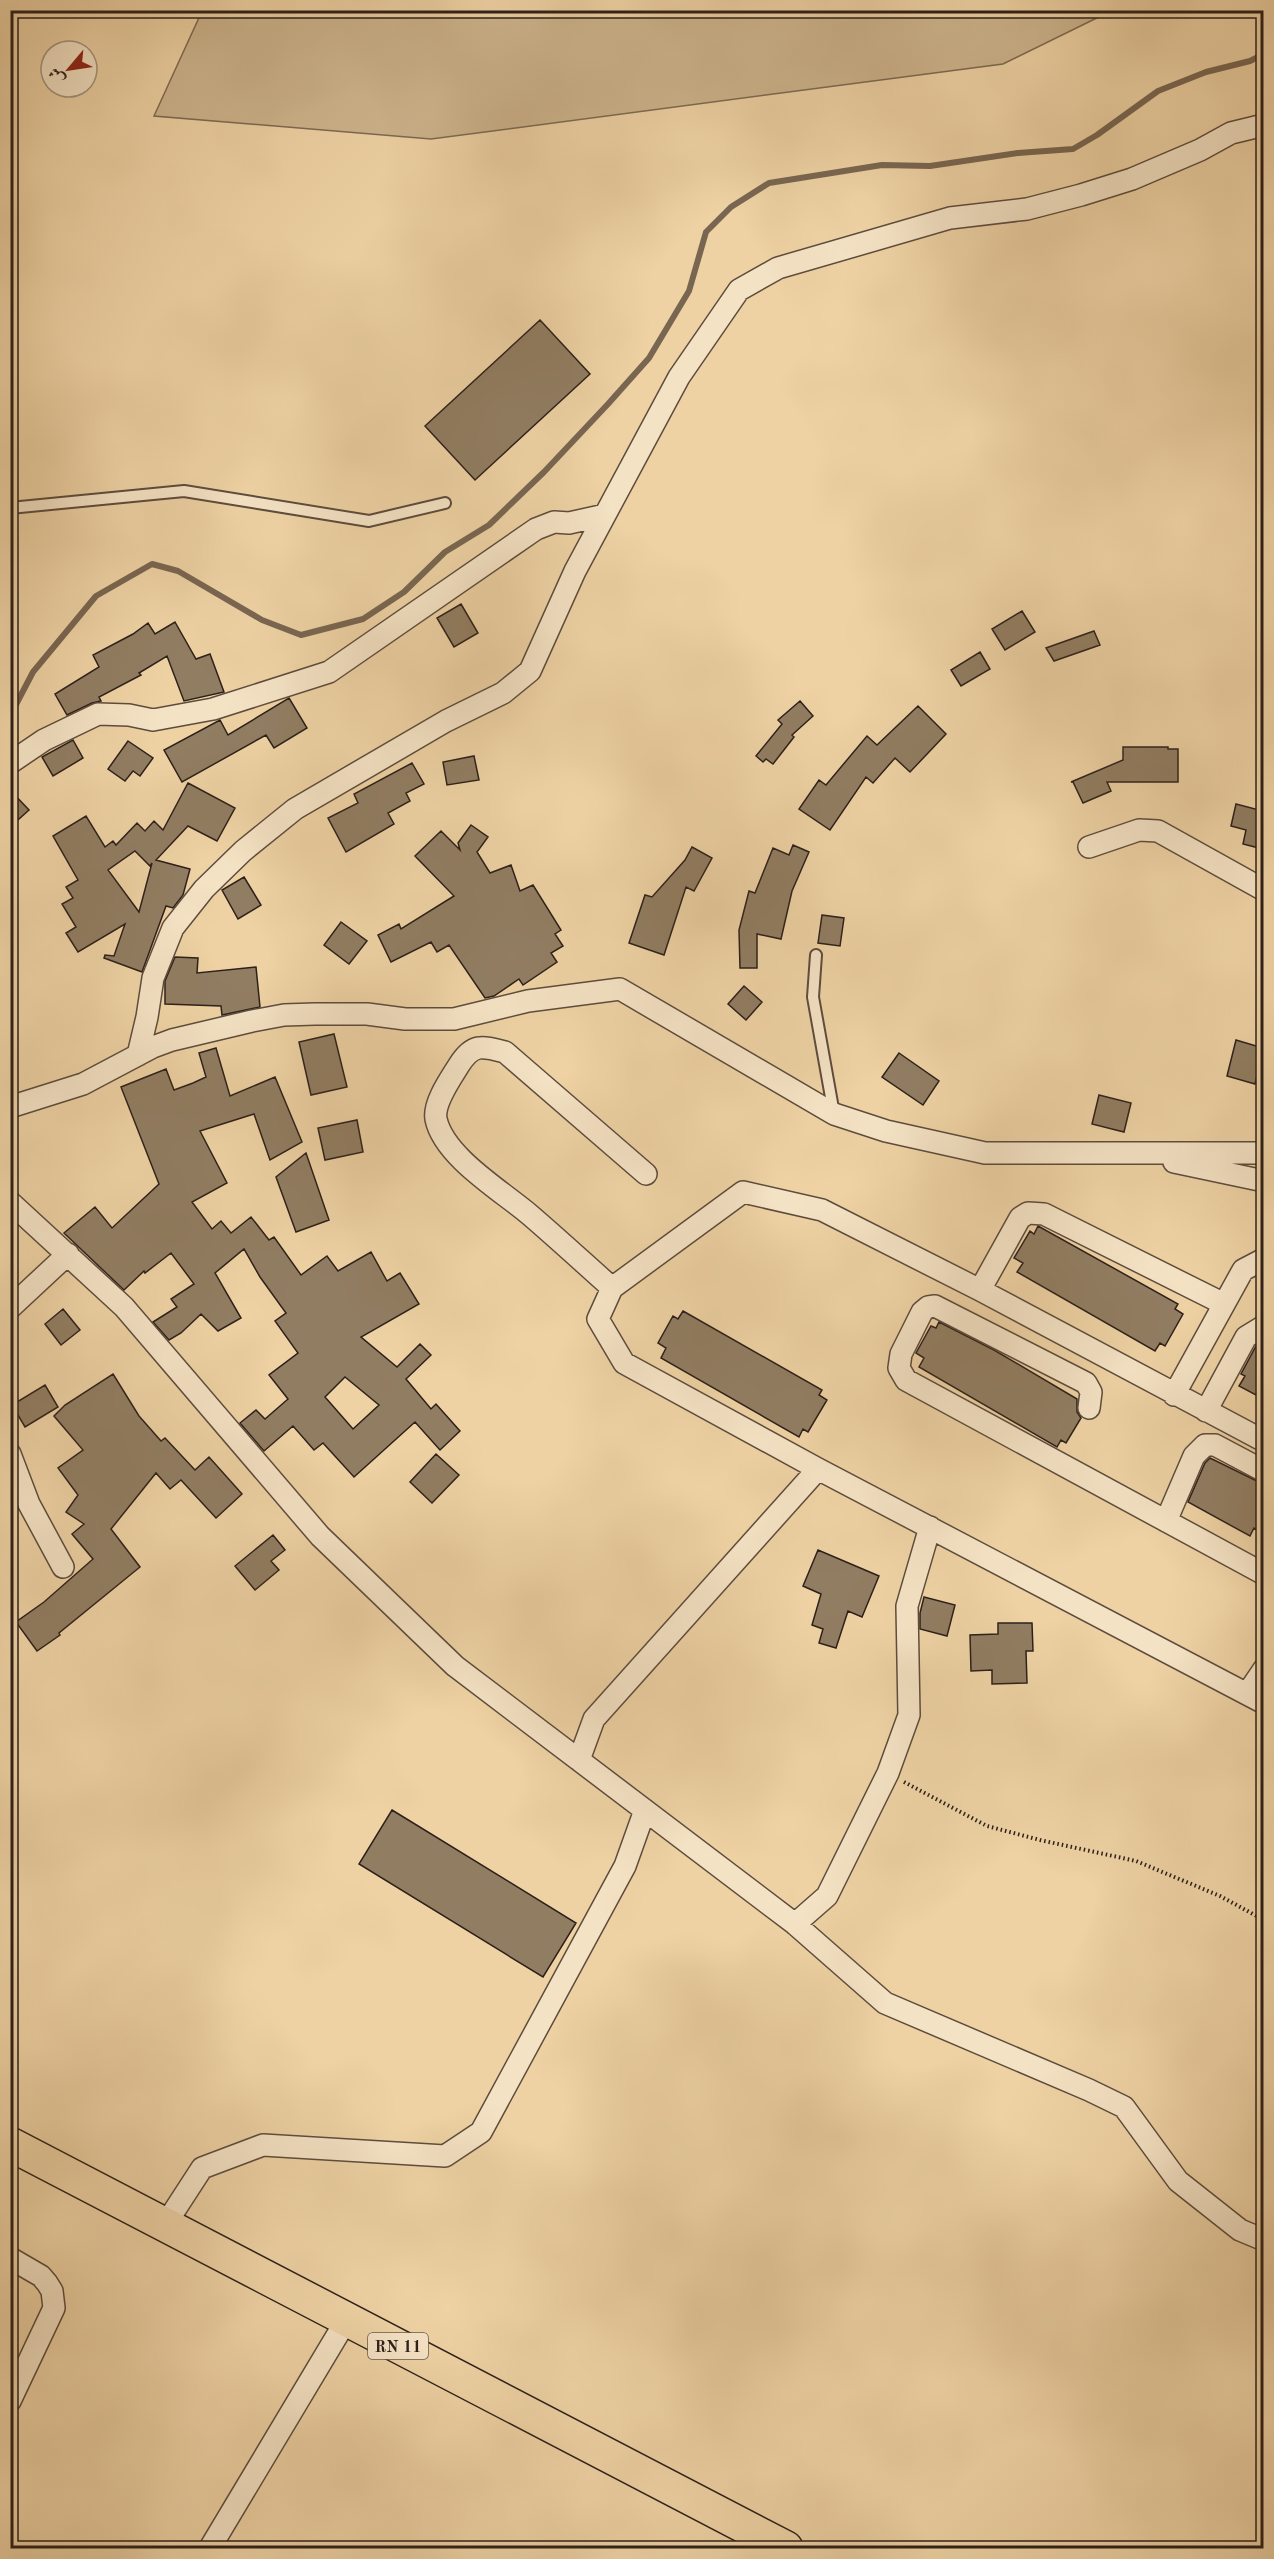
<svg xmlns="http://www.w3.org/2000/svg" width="1274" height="2559" font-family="'Old Standard TT',Amiri,serif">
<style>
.green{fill:#cdb48d;stroke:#7d6a54;stroke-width:1.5}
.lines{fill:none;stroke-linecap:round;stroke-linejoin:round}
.stream{stroke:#796651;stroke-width:6}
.building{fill:#917d62;stroke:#2d201b;stroke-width:1.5;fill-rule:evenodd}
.service-casing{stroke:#5d4c3d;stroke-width:14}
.minor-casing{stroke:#5d4c3d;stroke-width:24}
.primary-casing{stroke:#2d201b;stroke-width:36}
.path{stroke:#2d201b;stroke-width:4;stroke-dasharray:1.5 3;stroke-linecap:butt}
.service{stroke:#f4e2c4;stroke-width:10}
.minor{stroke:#f4e2c4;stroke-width:21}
.primary{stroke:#eed2a4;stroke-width:33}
.labels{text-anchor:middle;stroke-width:4.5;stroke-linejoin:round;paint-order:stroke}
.shield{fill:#f4e2c4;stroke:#695a4e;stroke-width:1.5}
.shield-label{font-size:16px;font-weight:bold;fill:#2d201b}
</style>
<rect width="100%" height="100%" fill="#eed2a4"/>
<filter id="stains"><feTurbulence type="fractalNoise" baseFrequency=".00333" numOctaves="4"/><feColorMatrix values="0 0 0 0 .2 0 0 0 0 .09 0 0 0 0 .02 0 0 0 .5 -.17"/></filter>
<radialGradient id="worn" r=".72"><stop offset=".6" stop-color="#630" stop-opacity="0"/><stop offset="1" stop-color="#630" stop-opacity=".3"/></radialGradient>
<path class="green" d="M 202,11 L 202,10 L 1111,11 L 1003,64 L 431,139 L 154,116 Z"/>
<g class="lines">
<path class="stream" d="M 10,716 L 33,672 L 96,596 L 152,564 L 178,571 L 262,620 L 301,635 L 363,619 L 404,592 L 445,552 L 489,525 L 544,472 L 608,404 L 649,358 L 689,291 L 706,232 L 731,207 L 769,183 L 882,165 L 930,166 L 1018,153 L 1073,149 L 1097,135 L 1158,91 L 1206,72 L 1250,61 L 1264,54"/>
</g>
<path class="building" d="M 540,320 L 590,374 L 475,480 L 425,426 Z
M 461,604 L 478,633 L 454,647 L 437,618 Z
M 1022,611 L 1035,632 L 1005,650 L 992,629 Z
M 175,622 L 196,659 L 210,654 L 224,692 L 184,701 L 167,656 L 139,673 L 141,675 L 99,697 L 101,701 L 92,703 L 67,715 L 55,694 L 99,667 L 93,655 L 133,634 L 148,623 L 155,634 Z
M 1094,631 L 1100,645 L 1054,661 L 1046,648 Z
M 980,652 L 990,669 L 961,686 L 951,670 Z
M 289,698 L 307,728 L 274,748 L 266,735 L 182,782 L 164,750 L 220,720 L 228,735 Z
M 800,701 L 813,716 L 792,735 L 794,737 L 773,764 L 766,759 L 763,762 L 756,756 L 782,724 L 778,720 Z
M 918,706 L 946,734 L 910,772 L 895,758 L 873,783 L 866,777 L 830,830 L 799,809 L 819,780 L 826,785 L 867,736 L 877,745 Z
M 73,740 L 83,758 L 53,776 L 42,757 Z
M 128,741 L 153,758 L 140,776 L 133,771 L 125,781 L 108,769 Z
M 1123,747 L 1168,747 L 1168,749 L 1178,749 L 1178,782 L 1107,782 L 1111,791 L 1083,803 L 1073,782 L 1071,782 L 1123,760 Z
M 474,756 L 479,780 L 447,785 L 443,762 Z
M 412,763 L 424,784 L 406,793 L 410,801 L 388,813 L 394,824 L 346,852 L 328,818 L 358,803 L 354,794 Z
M 188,783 L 235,808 L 217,841 L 188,826 L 156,860 L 190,869 L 183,895 L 173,908 L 166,906 L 142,972 L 104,958 L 105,955 L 114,956 L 125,924 L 78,952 L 66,933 L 76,927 L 62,904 L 73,898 L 66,887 L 78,880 L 53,836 L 86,816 L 105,847 L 113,841 L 116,845 L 137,823 L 145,831 L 154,821 L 163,830 ZM 135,851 L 150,866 L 152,863 L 139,912 L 108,870 Z
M 10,790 L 29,810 L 10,827 Z
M 1236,804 L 1263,811 L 1263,828 L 1259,848 L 1243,844 L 1246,830 L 1231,826 Z
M 471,825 L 488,837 L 477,852 L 490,873 L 511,865 L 520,891 L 533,885 L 561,930 L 555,934 L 563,946 L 551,953 L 557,962 L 523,985 L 519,979 L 494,996 L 485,998 L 449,945 L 437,952 L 431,942 L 391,962 L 378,935 L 399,924 L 401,929 L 454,896 L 415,856 L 441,831 L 460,850 L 458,843 Z
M 793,845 L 809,852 L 792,891 L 781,939 L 757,934 L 757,968 L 740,968 L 739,930 L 749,891 L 755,893 L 773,848 L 789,855 Z
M 692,847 L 712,858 L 694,891 L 686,887 L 664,955 L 629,943 L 645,895 L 652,897 L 685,860 Z
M 244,877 L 261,905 L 238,919 L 222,890 Z
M 822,915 L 844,918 L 840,946 L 818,943 Z
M 341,922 L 367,941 L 349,964 L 324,945 Z
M 175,957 L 198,958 L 197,973 L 256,967 L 260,1007 L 222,1015 L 221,1006 L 165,1004 L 165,981 Z
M 744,986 L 762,1002 L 746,1020 L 728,1004 Z
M 334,1034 L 347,1087 L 311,1095 L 299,1042 Z
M 1236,1040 L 1263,1048 L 1255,1084 L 1227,1076 Z
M 216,1048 L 230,1096 L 275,1077 L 302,1142 L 270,1160 L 254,1114 L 200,1131 L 227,1183 L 192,1202 L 212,1229 L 221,1221 L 231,1233 L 251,1217 L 269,1240 L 274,1237 L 301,1275 L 327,1256 L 338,1271 L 371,1252 L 387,1281 L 400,1273 L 419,1304 L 361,1337 L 397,1367 L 420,1344 L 431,1355 L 406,1379 L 431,1409 L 436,1404 L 460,1431 L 440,1450 L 415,1422 L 354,1477 L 323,1443 L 314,1450 L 293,1426 L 264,1451 L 240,1423 L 256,1410 L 265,1419 L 288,1399 L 269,1375 L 298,1353 L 275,1321 L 286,1313 L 260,1277 L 244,1249 L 215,1273 L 241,1318 L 218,1331 L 201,1314 L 181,1333 L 169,1340 L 153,1322 L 177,1307 L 171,1299 L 194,1284 L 171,1253 L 145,1273 L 144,1271 L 124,1290 L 64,1233 L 95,1207 L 112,1228 L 159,1184 L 121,1087 L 166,1069 L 174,1090 L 193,1083 L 206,1077 L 199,1053 ZM 345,1377 L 379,1405 L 353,1429 L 325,1397 Z
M 899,1053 L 939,1081 L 923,1105 L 882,1077 Z
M 1099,1095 L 1131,1103 L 1124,1132 L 1092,1124 Z
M 357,1120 L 363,1152 L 325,1160 L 318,1128 Z
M 306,1153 L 329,1220 L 296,1232 L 276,1177 Z
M 1038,1226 L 1178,1304 L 1175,1309 L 1183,1314 L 1165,1346 L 1160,1343 L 1155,1351 L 1017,1272 L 1023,1263 L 1014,1258 L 1030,1231 L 1034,1234 Z
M 63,1309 L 80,1330 L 61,1345 L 45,1324 Z
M 683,1311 L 822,1390 L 819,1395 L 827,1400 L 808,1432 L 803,1429 L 799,1437 L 661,1358 L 666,1348 L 658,1343 L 673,1316 L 678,1319 Z
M 939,1322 L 994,1350 L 1077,1399 L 1077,1412 L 1081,1418 L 1066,1443 L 1061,1440 L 1057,1447 L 919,1367 L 924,1358 L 916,1353 L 931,1326 L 936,1328 Z
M 1256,1346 L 1263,1350 L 1263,1381 L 1256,1395 L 1239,1386 L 1245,1376 L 1241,1374 Z
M 113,1374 L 139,1416 L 161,1441 L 165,1438 L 195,1470 L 209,1457 L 242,1494 L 216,1518 L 181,1480 L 170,1489 L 156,1473 L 111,1529 L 140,1567 L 59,1633 L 60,1635 L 37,1651 L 16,1622 L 44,1602 L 93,1559 L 72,1534 L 84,1524 L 66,1512 L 78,1495 L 58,1468 L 83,1450 L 54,1416 L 65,1405 Z
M 45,1385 L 58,1407 L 25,1427 L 12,1405 Z
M 436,1454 L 459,1475 L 432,1503 L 410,1482 Z
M 1210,1458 L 1263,1484 L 1263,1523 L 1259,1531 L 1254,1528 L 1250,1536 L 1188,1502 L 1205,1463 Z
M 273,1535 L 285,1550 L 271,1561 L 279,1570 L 255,1590 L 235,1566 Z
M 818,1550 L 879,1576 L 862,1617 L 848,1611 L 836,1648 L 819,1643 L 823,1629 L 812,1625 L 821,1594 L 803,1586 Z
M 924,1597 L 955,1605 L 947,1636 L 920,1629 L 920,1613 Z
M 998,1623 L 1032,1623 L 1033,1651 L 1026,1651 L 1027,1683 L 992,1684 L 992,1670 L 971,1671 L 970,1635 L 998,1634 Z
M 392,1810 L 576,1923 L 543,1977 L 359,1864 Z"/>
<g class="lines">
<defs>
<path id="service" d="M 10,508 L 184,491 L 369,521 L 445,503
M 816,955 L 813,997 L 834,1114"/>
<path id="minor" d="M 10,763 L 44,740 L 98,714 L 129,715 L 153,720 L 213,709 L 329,672 L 536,529 L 554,522 L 569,523 L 605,515
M 1089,847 L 1139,830 L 1158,831 L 1264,890
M 138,1055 L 147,1017 L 153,978 L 173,928 L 204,889 L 243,851 L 295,809 L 446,721 L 503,693 L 530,671 L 575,571 L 679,377 L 739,290 L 778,268 L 950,218 L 1027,209 L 1081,195 L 1132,179 L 1200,150 L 1231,133 L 1264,125
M 10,1107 L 83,1084 L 153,1047 L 172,1040 L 252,1021 L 284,1015 L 315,1014 L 367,1014 L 405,1019 L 454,1019 L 528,1001 L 620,989 L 834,1114 L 886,1131 L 985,1153 L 1264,1153
M 1174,1162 L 1264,1181
M 10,1202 L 124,1307 L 320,1536 L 455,1666 L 795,1924 L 885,2003 L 1089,2090 L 1124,2107 L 1178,2181 L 1240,2230 L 1264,2240
M 612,1288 C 585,1264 558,1239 530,1215 C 502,1191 444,1157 436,1119 C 433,1103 451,1078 459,1065 C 473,1043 482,1046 505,1052 L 646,1174
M 980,1290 L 1020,1218 L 1028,1213 L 1044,1214 L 1224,1304
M 10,1308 L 68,1254
M 1174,1395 L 1243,1270 L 1264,1259
M 1089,1408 L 1091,1392 L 1086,1383 L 935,1306 L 928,1307 L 922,1312 L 901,1354 L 899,1368 L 906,1380 L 1264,1574
M 1206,1411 L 1246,1337 L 1264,1326
M 1264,1441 L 980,1290 L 822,1210 L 743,1192 L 612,1288 L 598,1319 L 624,1363 L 818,1469 L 1264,1703
M 10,1454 L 29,1504 L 63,1567
M 1166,1521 L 1194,1456 L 1205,1445 L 1215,1445 L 1264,1471
M 1247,1694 L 1264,1669
M 579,1760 L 594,1719 L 818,1469
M 795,1924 L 827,1896 L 888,1773 L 909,1715 L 907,1606 L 930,1527
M 165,2225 L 202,2168 L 263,2145 L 445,2156 L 481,2132 L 625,1866 L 645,1810
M 10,2258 L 41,2276 L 47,2283 L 52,2291 L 54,2308 L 10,2401
M 210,2548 L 347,2319"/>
<path id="primary" d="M 10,2144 L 786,2548"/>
</defs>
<use href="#service" class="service-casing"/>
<use href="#minor" class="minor-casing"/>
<use href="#primary" class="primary-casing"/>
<path class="path" d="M 904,1782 L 987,1826 L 1040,1840 L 1136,1861 L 1220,1896 L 1264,1920"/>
<use href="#service" class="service"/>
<use href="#minor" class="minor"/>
<use href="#primary" class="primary"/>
</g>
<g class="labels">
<rect class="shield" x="368" y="2333" width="60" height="26" rx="4.5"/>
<g class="shield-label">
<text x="398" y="2352">RN 11</text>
</g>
</g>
<rect width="1274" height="2559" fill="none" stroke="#eed2a4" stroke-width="36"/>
<rect x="12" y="12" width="1250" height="2535" fill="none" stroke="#2d201b" stroke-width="3"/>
<rect x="18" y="18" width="1238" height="2523" fill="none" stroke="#2d201b" stroke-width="1.5"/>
<g transform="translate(69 69) rotate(241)"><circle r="28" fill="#f4e2c4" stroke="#a49480" stroke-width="1.5"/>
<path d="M0-4.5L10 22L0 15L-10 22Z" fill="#8f2418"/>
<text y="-9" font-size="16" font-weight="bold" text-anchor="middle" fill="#2d201b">ش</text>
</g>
<rect width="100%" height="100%" filter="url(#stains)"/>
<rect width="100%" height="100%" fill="url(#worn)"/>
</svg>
